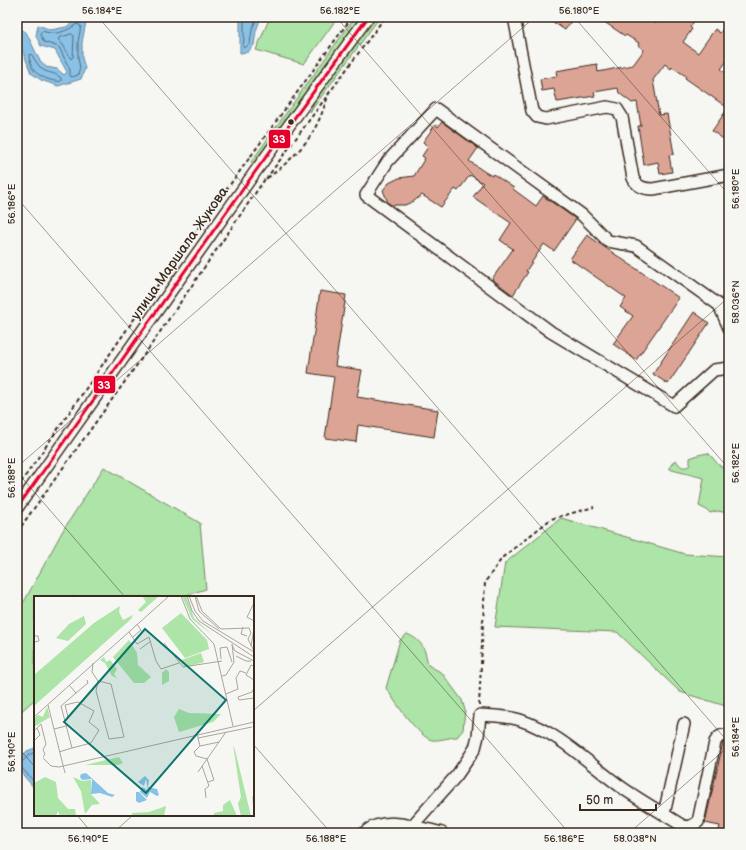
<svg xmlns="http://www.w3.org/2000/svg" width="746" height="850" font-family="'Balsamiq Sans',sans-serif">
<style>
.green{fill:#ade4a7;stroke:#748762}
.water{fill:#89c2e8;stroke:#6a8597}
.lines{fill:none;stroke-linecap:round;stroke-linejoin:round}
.shore{stroke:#5a676f;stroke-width:1}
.building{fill:#dca495;stroke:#3b2a1e}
.minor-casing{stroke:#3b2a1e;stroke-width:14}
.path{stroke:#3b2a1e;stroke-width:2;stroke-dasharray:4 3;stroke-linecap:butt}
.minor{stroke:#f6f6f2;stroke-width:11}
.bus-1-casing{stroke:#f6f6f2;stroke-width:6}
.bus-1{stroke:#e4002b;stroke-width:3}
.ticks{fill:none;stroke:#3b2a1e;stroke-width:1;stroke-opacity:0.45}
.bus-dot{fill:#3b2a1e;stroke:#f6f6f2;stroke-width:1.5}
.labels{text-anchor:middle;stroke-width:3;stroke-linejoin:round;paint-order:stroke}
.street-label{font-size:14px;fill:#3b2a1e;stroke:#f6f6f2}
.inset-road{fill:none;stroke:#aba49d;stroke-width:1}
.view{fill:#0f766e;fill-opacity:0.15;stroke:#0f766e;stroke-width:2}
.inset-edge{fill:none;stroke:#3b2a1e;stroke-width:2}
.line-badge{stroke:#f6f6f2;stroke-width:1.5}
.badge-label{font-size:11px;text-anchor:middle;font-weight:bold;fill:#fff}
.neatline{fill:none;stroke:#3b2a1e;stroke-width:1.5}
.ticks-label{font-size:10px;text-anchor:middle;fill:#3b2a1e}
</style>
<rect width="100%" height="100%" fill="#f6f6f2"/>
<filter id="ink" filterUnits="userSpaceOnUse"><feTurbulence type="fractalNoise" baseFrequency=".025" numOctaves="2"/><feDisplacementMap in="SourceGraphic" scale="8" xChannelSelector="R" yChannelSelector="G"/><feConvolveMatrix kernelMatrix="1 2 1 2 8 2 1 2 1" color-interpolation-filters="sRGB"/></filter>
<g filter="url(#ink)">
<path class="green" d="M 270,17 L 338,17 L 304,64 L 256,50 Z
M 355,17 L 361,17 L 255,164 L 251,162 Z
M 375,17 L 380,17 L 310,112 L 315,99 Z
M 708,453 C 717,461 716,467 729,469 L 729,513 L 717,511 L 710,513 L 707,510 L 699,506 L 704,478 L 672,470 L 669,468 L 674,461 L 676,460 C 680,466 683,470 690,465 L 690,458 L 698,455 Z
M 104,467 L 200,523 L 206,589 L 180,597 L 35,597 L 35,699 L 17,715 L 17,611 L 25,600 L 62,532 Z
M 561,518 L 685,554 L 729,557 L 729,707 L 680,692 L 617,632 L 495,627 L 505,563 Z
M 407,634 C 423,641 425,649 428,665 L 442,673 L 462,700 L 465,710 L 463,730 L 457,737 C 451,737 438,741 432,740 C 418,737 394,700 386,688 L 400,640 Z"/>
<path class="water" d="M 240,17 L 261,17 L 256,31 L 254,45 L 248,52 L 240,53 Z
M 77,20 L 86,22 L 82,42 L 82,58 L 85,68 L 81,79 L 58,86 L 41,80 L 31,73 L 22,49 L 17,45 L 17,28 L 26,32 L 39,59 L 46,67 L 57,69 L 64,75 L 67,72 L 55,50 L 41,46 L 36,36 L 38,25 L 51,30 L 66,27 Z
M 35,748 L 35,789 L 17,768 L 17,761 L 27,751 Z"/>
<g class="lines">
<path class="shore" d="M 244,17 L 244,38 L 243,47 L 245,48 L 250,43 L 252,30 L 257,17
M 77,24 L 81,26 L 78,42 L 78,58 L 80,68 L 78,75 L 72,77 L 70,76 L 70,70 L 59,47 L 44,42 L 40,35 L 42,31 C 56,36 65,32 77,24 Z
M 72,34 L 74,36 L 73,57 L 71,59 L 63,45 L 58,39 L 59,38 Z
M 30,54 L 32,55 C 35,60 39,68 45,71 C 52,74 54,72 61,78 L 61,81 C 54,83 37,76 33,69 C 31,66 30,60 29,56 Z
M 35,752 L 29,755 L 19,765 L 35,783"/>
</g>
<path class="building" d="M 546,17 L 574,17 L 565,30 Z
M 597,17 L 647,17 L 656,23 L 660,17 L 697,17 L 690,27 L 692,29 L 683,42 L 698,53 L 715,29 L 720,33 L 729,20 L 729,58 L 721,69 L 729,75 L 729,143 L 712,131 L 728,108 L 685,78 L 686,76 L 672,67 L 671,69 L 665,64 L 653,80 L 659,115 L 667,114 L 674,154 L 669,155 L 672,172 L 660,174 L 658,162 L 644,165 L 638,126 L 641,126 L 637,102 L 632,103 L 619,93 L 618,88 L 594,92 L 595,96 L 557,102 L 554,89 L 542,91 L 540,79 L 557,76 L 556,71 L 597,64 L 598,72 L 633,65 L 644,50 L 638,45 L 639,43 L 626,35 L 625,36 Z
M 442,122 L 478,148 L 469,161 L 485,172 L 492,176 L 493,174 L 514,188 L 513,189 L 536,206 L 543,196 L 576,219 L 554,251 L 544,244 L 526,271 L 528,272 L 513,295 L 492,279 L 513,249 L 500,240 L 511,223 L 473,197 L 483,183 L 470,175 L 458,191 L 455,189 L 441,207 L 422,195 L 414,201 L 405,205 L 391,205 L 388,203 L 383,190 L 389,183 L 399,178 L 414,176 L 425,158 L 422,156 L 428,147 L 423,142 L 435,125 L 438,127 Z
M 587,235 L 679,298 L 636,360 L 613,344 L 633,316 L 620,307 L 626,298 L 570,259 Z
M 320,291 L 346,295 L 335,366 L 362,370 L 357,397 L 438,410 L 434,437 L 358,425 L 356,442 L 325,438 L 334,377 L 308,373 Z
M 694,312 L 709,323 L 668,384 L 653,374 Z
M 723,743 L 729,744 L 729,833 L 718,833 L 720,826 L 705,823 Z"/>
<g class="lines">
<defs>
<path id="minor" d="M 514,17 L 532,111 L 537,117 L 546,119 L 607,107 L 617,109 L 622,117 L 633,178 C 637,187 644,189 653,189 L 729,175
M 729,328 L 719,305 L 636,246 L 608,241 L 582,215 L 436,109 L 388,161 L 366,195 L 551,332 L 674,406 L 714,370 L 729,368
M 17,508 L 255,172 L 368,17
M 664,814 L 684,724
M 412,826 L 457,775 L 470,756 L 475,748 L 478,736 L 480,715 C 494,716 507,716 520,720 C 560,733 590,765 624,789 C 643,802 664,814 683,826 L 689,827 L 698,822 L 715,742 C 718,736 722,734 729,736
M 364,833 C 385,814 418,828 442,833"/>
</defs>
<use href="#minor" class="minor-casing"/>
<path class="path" d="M 266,179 L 385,17
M 17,488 L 173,263 L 352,17
M 17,532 L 149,348 L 265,179 C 280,171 308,144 315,128 C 321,117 325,105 329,93
M 479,706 L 485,582 L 503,557 L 551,519 L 594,507"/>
<use href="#minor" class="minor"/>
<defs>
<path id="bus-1" d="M 17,508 L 255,172 L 368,17"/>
</defs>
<use href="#bus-1" class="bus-1-casing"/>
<use href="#bus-1" class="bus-1"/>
</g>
</g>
<path class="ticks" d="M 98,17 L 729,743M 336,17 L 729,469M 574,17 L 729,195M 17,18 L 18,17M 17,198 L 569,833M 17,467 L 535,17M 17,472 L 125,597M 253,711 L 729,297M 253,744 L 331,833M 17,746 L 35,767M 77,815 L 92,833M 113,833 L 133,815M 629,833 L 729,746"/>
<circle class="bus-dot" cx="291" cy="122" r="3.5"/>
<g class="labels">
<g class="street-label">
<text transform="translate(179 253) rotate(-55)" y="5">улица Маршала Жукова</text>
</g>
</g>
<g transform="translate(34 596)">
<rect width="220" height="220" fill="#f6f6f2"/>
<path d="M 125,0 L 107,16 L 104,14 L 112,6 L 109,1 ZM 148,0 L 152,0 L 160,22 L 177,38 L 158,23 ZM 86,10 L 85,16 L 89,24 L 99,19 L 97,23 L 0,110 L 0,79 L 60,27 ZM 147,17 L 173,44 L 175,53 L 151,62 L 128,32 ZM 50,20 L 52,28 L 34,45 L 22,42 L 35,28 ZM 95,44 L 103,57 L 104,69 L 117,81 L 110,87 L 100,87 L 79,61 ZM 167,57 L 170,66 L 152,71 L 145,65 ZM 70,61 L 72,66 L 76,64 L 83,73 L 80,78 L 83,82 L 78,80 L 71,67 L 66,64 ZM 132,73 L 135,76 L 135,85 L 128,89 L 128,77 ZM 13,111 L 16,121 L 0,131 L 0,122 L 4,119 L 9,121 ZM 145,113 L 155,117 L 187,118 L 179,126 L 145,136 L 140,121 ZM 199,149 L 201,154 L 217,220 L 207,220 L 204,208 L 207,201 ZM 85,161 L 89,167 L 84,169 L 51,169 ZM 11,181 L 22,186 L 24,202 L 34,213 L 41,213 L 42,220 L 26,220 L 24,215 L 22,220 L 0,220 L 0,187 ZM 39,181 L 48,185 L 57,184 L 57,198 L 66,208 L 58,209 L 51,218 L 47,195 ZM 196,204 L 203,220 L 180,220 L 180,217 L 189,215 L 189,209 ZM 132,210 L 130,220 L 98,220 L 98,217 L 115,216 Z" fill="#ade4a7"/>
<path d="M 52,177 L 74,197 L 81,199 L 78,201 L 66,197 L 57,198 L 58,183 L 48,184 L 46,181 L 47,178 ZM 111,180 L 115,184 L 114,191 L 123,193 L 125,199 L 123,200 L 116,196 L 113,202 L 106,196 L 108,191 L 114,194 L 112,183 L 110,190 L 104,186 ZM 102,196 L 105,196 L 113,204 L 105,207 L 102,205 Z" fill="#89c2e8"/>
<path class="inset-road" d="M 147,0 L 156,23 L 180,48 L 199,130M 153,0 L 158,15 L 165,25 L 220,61M 155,0 L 161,15 L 169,25 L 220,56M 161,0 L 165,15 L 185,33M 162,0 L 168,15 L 187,33 L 215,32 L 217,37 L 214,43 L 220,55M 220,7 L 213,21 L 220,25M 209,31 L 207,38 L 213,40M 95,36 L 103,48 L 115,41 L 122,65 L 127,73 L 145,67M 0,40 L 4,40 L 5,45 L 0,46M 99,41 L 107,34 L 103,28M 130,47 L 149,71 L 188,65M 198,49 L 201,55 L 220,65M 217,50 L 220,33M 106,53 L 117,45M 202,60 L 212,65 L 217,65M 187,63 L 186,52 L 193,51 L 198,66M 59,67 L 58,76 L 64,85 L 62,95 L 75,143 L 90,141 L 77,88 L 64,85M 220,70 L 217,69 L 212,79 L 220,84M 188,80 L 192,79 L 200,66 L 198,48M 220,92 L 218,96 L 204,101 L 205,104 L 220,102M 42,97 L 54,87 L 53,84M 192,98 L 204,93 L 202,82 L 206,75 L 212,77M 14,109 L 31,177M 31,109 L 44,106 L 60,115 L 55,126 L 65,134 L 57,147 L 38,152 L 27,110 L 42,97 L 35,89M 31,109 L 34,121M 0,121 L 135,0M 20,133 L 32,130M 0,135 L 7,128 L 12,148 L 9,154 L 11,158 L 9,161M 163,138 L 166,150M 164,142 L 218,131M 0,145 L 6,139 L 3,132M 25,156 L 38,152M 9,162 L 17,170 L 25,171 L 220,126M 168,170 L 175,190 L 171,193 L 172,202M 164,176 L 192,136M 174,186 L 180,184 L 173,163 L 162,160 L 160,156 L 166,150 L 185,146M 219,200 L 220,220"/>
<path class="view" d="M 111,33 L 192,104 L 112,197 L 30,126 Z"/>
<rect width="220" height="220" class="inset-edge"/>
</g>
<g class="line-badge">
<rect x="268" y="129" width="23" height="20" rx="4" fill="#e4002b"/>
<rect x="93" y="375" width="23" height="19" rx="4" fill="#e4002b"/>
</g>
<g class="badge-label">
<text x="279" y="143">33</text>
<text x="104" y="389">33</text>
</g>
<rect width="746" height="850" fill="none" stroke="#f6f6f2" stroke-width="44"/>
<path d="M580 804v6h76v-6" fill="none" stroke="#3b2a1e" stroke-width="2"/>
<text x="586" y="804" font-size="12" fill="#3b2a1e" stroke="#f6f6f2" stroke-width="3" paint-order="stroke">50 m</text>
<rect x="22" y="22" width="702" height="806" class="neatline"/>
<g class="ticks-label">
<text x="102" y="14">56.184°E</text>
<text x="340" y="14">56.182°E</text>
<text x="579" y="14">56.180°E</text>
<text transform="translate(735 189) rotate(-90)" y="4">56.180°E</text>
<text transform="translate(11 204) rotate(-90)" y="4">56.186°E</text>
<text transform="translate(735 302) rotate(-90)" y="4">58.036°N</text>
<text transform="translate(735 463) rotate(-90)" y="4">56.182°E</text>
<text transform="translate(11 478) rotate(-90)" y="4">56.188°E</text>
<text transform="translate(735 737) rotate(-90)" y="4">56.184°E</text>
<text transform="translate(11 752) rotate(-90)" y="4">56.190°E</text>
<text x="88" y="842">56.190°E</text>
<text x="326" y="842">56.188°E</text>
<text x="564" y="842">56.186°E</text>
<text x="635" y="842">58.038°N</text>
</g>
</svg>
